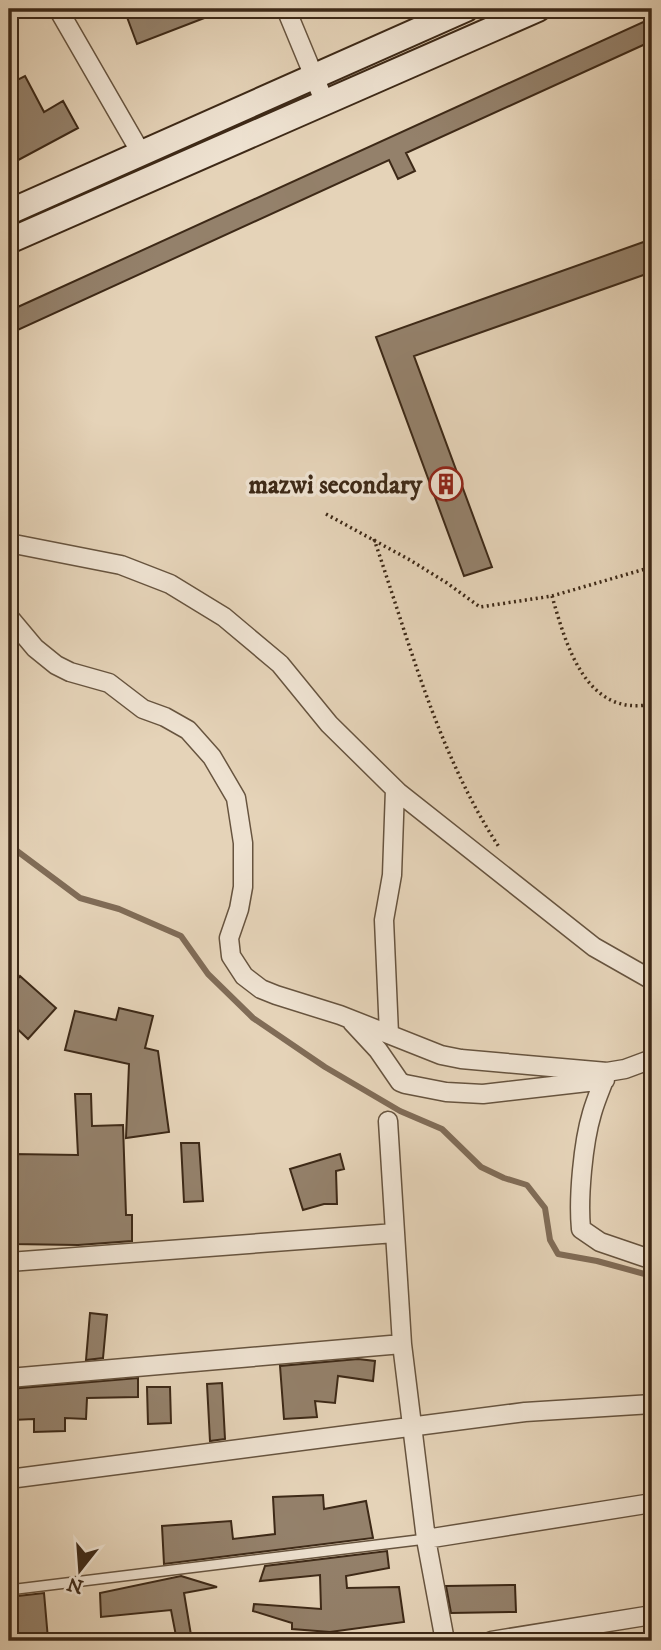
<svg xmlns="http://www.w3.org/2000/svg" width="661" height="1650" font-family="'IM FELL DW Pica',serif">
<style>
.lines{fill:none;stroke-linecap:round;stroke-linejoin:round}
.stream{stroke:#806c57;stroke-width:6}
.building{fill:#94816b;stroke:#3d2917;stroke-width:2}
.lane-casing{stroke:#67543f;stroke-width:12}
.street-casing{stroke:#67543f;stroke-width:21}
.secondary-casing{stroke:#3d2917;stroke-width:28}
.path{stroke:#3d2917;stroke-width:3.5;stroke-dasharray:2 3.5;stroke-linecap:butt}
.lane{stroke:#eee2d1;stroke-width:9}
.street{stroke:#eee2d1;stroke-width:18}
.secondary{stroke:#eee2d1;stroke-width:24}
.labels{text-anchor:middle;stroke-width:7;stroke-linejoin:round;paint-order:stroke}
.poi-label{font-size:26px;font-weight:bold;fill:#3d2917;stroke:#eee2d1;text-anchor:end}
</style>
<rect width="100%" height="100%" fill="#e5d3b8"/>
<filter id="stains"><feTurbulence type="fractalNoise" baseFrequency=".00286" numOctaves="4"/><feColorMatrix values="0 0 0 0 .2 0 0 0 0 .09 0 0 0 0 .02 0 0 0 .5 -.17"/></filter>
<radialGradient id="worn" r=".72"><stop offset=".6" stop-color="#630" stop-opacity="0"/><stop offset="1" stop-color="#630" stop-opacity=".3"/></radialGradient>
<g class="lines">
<path class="stream" d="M 9,845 L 80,898 L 119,909 L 181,936 L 208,974 L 253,1018 L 325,1067 L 400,1111 L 442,1129 L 481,1167 L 504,1178 L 527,1185 L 545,1208 L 550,1240 L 558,1254 L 597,1261 L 652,1276"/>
</g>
<path class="building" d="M 124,9 L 224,9 L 225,10 L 137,44 Z
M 652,18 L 652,41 L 406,153 L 415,171 L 398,179 L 389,160 L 9,334 L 9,311 Z
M 25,76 L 44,112 L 63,101 L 78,128 L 9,165 L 9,84 Z
M 652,239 L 652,272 L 414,356 L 492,567 L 464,576 L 376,337 Z
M 20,976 L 56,1008 L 28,1039 L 9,1021 L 9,989 Z
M 119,1008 L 153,1016 L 145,1048 L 158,1051 L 169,1132 L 126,1138 L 129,1064 L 65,1050 L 75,1011 L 116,1020 Z
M 75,1094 L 91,1094 L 92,1126 L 123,1125 L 126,1215 L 132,1215 L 132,1241 L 78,1245 L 12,1244 L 13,1154 L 78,1155 Z
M 181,1143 L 199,1143 L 203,1201 L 184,1202 Z
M 340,1154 L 344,1169 L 336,1171 L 337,1204 L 324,1204 L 303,1210 L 290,1169 Z
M 90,1313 L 107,1315 L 103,1358 L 86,1360 Z
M 358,1359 L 375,1361 L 373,1381 L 338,1376 L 335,1403 L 315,1401 L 317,1417 L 284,1419 L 280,1366 Z
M 138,1378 L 138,1397 L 87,1398 L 86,1419 L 65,1418 L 65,1431 L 34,1432 L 34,1419 L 12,1420 L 9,1389 Z
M 222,1383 L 225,1439 L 210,1441 L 207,1384 Z
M 147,1387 L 170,1387 L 171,1423 L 148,1424 Z
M 323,1495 L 324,1509 L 366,1501 L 373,1538 L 164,1564 L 162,1526 L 231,1521 L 233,1539 L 275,1534 L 273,1497 Z
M 387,1551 L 389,1568 L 346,1576 L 347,1588 L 399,1587 L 404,1622 L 330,1632 L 292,1629 L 292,1623 L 253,1611 L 254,1604 L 321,1609 L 320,1575 L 260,1581 L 265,1566 Z
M 181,1576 L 217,1587 L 184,1593 L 192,1641 L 177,1641 L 171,1610 L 101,1617 L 100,1593 Z
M 515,1585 L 516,1612 L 451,1613 L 446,1586 Z
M 44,1593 L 48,1639 L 9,1641 L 9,1597 Z"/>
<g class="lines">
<defs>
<path id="lane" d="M 9,1590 L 426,1539"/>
<path id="street" d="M 58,9 L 141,153
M 286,9 L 325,103
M 9,543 L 121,565 L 170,584 L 224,617 L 280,664 L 329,724 L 398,792 L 594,947 L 652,980
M 9,617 L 35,648 L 56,665 L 70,672 L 109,683 L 143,709 L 165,717 L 188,730 L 212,757 L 236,798 L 243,843 L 243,887 L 239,909 L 229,938 L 231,956 L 244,976 L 261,989 L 276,995 L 340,1015 L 441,1055 L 461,1059 L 607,1072 L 625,1069 L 652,1059
M 352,1022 L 378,1050 L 400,1082 L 405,1084 L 446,1092 L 483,1094 L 605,1080
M 389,1034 L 384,920 L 392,875 L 395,789
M 607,1072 C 602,1086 596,1099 592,1113 C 583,1143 578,1198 581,1229 L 600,1242 L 644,1257
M 388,1121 L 402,1344 L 426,1539 L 445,1641
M 9,1262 L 395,1233
M 9,1378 L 402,1344
M 9,1479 L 525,1412 L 652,1404
M 426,1539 L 652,1503
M 491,1641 L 652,1615"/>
<path id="secondary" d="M 9,212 L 466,9
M 9,241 L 538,9"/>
</defs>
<use href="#lane" class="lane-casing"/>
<use href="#street" class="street-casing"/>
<use href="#secondary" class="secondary-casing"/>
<path class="path" d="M 326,514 L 410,560 L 447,583 L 480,607 L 552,596 L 652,567
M 374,539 C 410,644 438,754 499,847
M 552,596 C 566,645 586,718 652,704"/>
<use href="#lane" class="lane"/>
<use href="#street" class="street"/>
<use href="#secondary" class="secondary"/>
</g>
<defs>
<symbol id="building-ring" viewBox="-11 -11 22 22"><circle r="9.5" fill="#eee2d1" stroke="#8f2418" stroke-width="1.5"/><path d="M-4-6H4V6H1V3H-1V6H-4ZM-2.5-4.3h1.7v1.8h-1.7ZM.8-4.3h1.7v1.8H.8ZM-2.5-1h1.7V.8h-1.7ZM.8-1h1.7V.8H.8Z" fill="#8f2418"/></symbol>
</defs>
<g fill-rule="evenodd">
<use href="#building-ring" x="427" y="465" width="38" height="38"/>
</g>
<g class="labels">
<g class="poi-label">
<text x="422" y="493">mazwi secondary</text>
</g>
</g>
<rect width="661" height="1650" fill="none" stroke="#e5d3b8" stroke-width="35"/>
<rect x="10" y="10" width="640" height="1629" fill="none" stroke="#3d2917" stroke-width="3.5"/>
<rect x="18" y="18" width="626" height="1615" fill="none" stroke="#3d2917" stroke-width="2"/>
<g transform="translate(80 1570) rotate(197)" stroke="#eee2d1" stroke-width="5" paint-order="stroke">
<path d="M0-5L12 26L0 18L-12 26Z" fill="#3d2917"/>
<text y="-10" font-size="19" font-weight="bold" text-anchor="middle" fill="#3d2917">N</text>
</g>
<rect width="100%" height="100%" filter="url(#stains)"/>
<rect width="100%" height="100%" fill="url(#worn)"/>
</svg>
